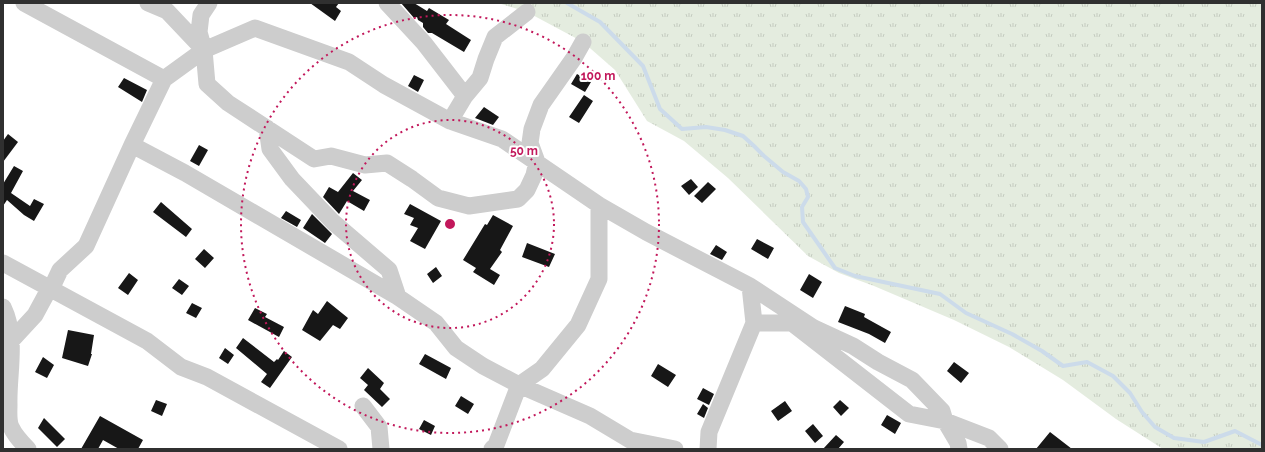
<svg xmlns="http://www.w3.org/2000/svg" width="1265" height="452" font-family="Raleway,sans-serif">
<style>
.grass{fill:url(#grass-tufts)}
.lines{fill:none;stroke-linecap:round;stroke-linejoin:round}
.stream{stroke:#ccdbea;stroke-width:4}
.building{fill:#171717}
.minor{stroke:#cdcdcd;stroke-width:17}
.ring{fill:none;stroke:#c2185b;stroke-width:2;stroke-dasharray:2 4}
.centre{fill:#c2185b;stroke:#fff;stroke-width:2}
.ring-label{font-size:12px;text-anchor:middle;font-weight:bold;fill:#c2185b;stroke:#fff;stroke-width:4;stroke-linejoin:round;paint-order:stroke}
</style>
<defs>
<pattern id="grass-tufts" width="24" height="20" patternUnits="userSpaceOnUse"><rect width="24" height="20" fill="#e4ecdf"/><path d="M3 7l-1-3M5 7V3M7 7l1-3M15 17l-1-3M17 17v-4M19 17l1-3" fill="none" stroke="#c4cbc0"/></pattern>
</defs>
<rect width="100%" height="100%" fill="#fff"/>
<path class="grass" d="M 498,3 L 1262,3 L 1262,449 L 1163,449 L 1116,419 L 1063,380 L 1009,347 L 954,320 L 874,286 L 839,273 L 808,256 L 728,178 L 684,141 L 647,121 L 615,70 L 583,42 L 527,12 Z"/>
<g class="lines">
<path class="stream" d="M 567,3 L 600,22 L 643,66 L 660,109 L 682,129 L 706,127 L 725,130 L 743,136 L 754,146 L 764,156 L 783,172 L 799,181 L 806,189 L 808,197 L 802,207 L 803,222 L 835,268 L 855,276 L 940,294 L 966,313 L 1012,334 L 1042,351 L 1063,366 L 1087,362 L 1113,376 L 1130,393 L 1142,412 L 1155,427 L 1174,438 L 1204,442 L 1235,431 L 1262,445"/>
</g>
<path class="building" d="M 310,3 L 339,3 L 336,7 L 341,11 L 335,21 Z
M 401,3 L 414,3 L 427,11 L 429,8 L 449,20 L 446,24 L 471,40 L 464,52 L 432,33 L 428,33 L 423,27 L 423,23 L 418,20 L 417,17 L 414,18 Z
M 577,74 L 591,82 L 585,92 L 571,84 Z
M 414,75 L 424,80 L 418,92 L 408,86 Z
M 124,78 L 147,90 L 142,102 L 118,87 Z
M 584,95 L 593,101 L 579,123 L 569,117 Z
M 484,107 L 499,117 L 493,125 L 475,118 Z
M 8,134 L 18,142 L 3,162 L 3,141 Z
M 199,145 L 208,150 L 199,166 L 190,161 Z
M 14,166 L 23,171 L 11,193 L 30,206 L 34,199 L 44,204 L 34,221 L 24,215 L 7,200 L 3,206 L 3,184 Z
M 353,173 L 362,180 L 353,191 L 370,200 L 364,211 L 347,201 L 339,214 L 323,197 L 329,187 L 338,192 Z
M 691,179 L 698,187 L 689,195 L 681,186 Z
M 708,182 L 716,189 L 702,203 L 694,196 Z
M 161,202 L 192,229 L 186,237 L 153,212 Z
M 410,204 L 441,221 L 425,249 L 410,241 L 418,228 L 410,225 L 414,218 L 404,214 Z
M 286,211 L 301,220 L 297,227 L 281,218 Z
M 312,214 L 332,234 L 325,243 L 303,228 Z
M 493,215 L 513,226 L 500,250 L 502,252 L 490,269 L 500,275 L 494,285 L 473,272 L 476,268 L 463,260 L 485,224 L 487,225 Z
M 757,239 L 774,248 L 768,259 L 751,249 Z
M 527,243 L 555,254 L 549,267 L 522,257 Z
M 716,245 L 727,252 L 722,260 L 710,254 Z
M 204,249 L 214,258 L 205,268 L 195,259 Z
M 436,267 L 442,276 L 433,283 L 427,274 Z
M 129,273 L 138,280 L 128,295 L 118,288 Z
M 809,274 L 822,282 L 813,298 L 800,290 Z
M 179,279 L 189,286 L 182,295 L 172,288 Z
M 327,301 L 348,318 L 340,329 L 333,325 L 320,341 L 302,330 L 313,310 L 318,314 Z
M 192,303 L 202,308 L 196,318 L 186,313 Z
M 845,306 L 865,314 L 864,317 L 891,332 L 885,343 L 869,334 L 838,322 Z
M 255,308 L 267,314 L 265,317 L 284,327 L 279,337 L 248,320 Z
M 68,330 L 94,335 L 91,354 L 92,354 L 88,366 L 62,358 Z
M 243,338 L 274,362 L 277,359 L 278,360 L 284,351 L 292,357 L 270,388 L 261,382 L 267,374 L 236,348 Z
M 225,348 L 234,355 L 228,364 L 219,358 Z
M 425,354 L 451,368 L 446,379 L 419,364 Z
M 43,357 L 54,365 L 47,378 L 35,372 Z
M 954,362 L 969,373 L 961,383 L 947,371 Z
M 658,364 L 676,375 L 668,387 L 651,376 Z
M 368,368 L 384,383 L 380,389 L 390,399 L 382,407 L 364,390 L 368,385 L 360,378 Z
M 703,388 L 714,394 L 709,405 L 697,399 Z
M 461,396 L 474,404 L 468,414 L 455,406 Z
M 156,400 L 167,404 L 162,416 L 151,411 Z
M 840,400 L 849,408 L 841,416 L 833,407 Z
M 785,401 L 792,411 L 778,421 L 771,411 Z
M 703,404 L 708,408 L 704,418 L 697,414 Z
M 887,415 L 901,423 L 895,434 L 881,425 Z
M 100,416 L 143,440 L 138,449 L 119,449 L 103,440 L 98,449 L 81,449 Z
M 44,418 L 65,439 L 57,447 L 38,428 Z
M 424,420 L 435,426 L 431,435 L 419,429 Z
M 813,424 L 823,436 L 815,443 L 805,431 Z
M 1050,432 L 1072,449 L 1036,449 Z
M 836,435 L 844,442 L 838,449 L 823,449 Z"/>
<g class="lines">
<path class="minor" d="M 24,3 L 164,79
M 148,3 L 167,11 L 203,49
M 209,3 L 201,15 L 199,32 L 204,50 L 207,84 L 228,103 L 314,159 L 331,156 L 365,165 L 387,163 L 412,179 L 438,198 L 469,206 L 518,199 L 527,190 L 534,175 L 537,162 L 530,143 L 532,129 L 541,105 L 574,58 L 583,42
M 387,3 L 424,43 L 465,96 L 450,121
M 465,96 L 480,78 L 486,59 L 495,37 L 527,12
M 267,128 L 270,149 L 292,179 L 333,222 L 389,270 L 398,297 L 436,323 L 456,348 L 483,366 L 519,385 L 590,416 L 630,440 L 675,449
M 132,145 L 185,173 L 398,297
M 3,263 L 147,341 L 181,367 L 207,377 L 339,449
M 3,307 C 18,338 8,373 9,405 C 9,412 8,421 11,427 C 15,436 22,443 28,449
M 754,323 L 792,323 L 909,414 L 945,421 L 958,443 L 959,449
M 11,341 L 35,315 L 48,291 L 51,289 L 60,270 L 86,246 L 132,145 L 164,79 L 204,50 L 255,28 L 349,62 L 384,85 L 450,121 L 502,139 L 599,205 L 646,232 L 750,286 L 814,328 L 853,346 L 878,362 L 912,380 L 942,411 L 945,421 L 989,438 L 1000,449
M 363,406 L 379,427 L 381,449
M 492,449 L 496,445 L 519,385 L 542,369 L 578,325 L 599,279 L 599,205
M 708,449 L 709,432 L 754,323 L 750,286"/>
</g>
<g class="ring">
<circle cx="450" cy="224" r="104"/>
<circle cx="450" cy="224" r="209"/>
</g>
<circle cx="450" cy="224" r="6" class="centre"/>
<g class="ring-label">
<text x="598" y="80">100 m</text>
<text x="524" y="155">50 m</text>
</g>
<rect width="1265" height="452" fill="none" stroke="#303030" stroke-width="8"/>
</svg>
